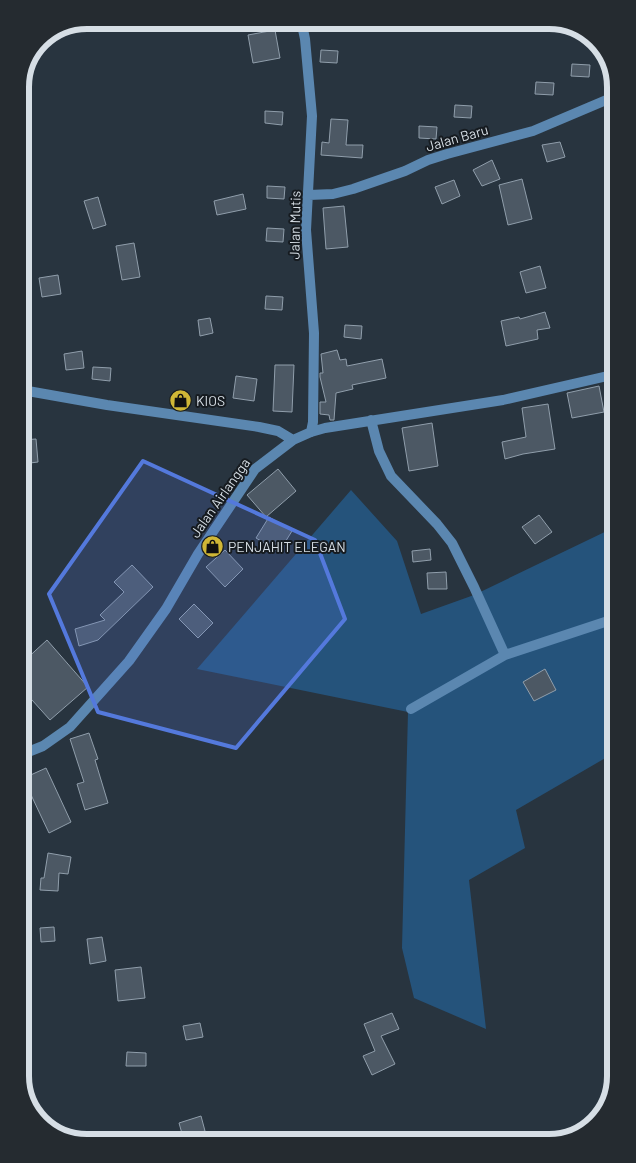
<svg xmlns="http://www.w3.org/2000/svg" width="636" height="1163" font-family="Barlow,sans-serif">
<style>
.green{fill:#25537b}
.building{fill:#4c5864;stroke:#909eab}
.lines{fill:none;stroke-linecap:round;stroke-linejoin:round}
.minor{stroke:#5b87b0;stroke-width:10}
.marked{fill:#5479dc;fill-opacity:0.2;stroke:#5479dc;stroke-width:4;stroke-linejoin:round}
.labels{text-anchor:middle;stroke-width:4;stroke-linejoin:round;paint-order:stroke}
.street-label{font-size:14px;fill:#d6dee5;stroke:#161b20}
.poi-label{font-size:14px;fill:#d6dee5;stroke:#161b20;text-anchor:start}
.rim{fill:none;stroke:#d6dee5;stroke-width:6}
</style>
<rect width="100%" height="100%" fill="#28343f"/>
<path class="green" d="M 351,490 L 397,541 L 421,614 L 474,595 L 613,528 L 614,753 L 516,810 L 525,848 L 469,880 L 486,1029 L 414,998 L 402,948 L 408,712 L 197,669 Z"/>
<path class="building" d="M 275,30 L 280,58 L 253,63 L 248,35 Z
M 321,50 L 338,51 L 337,63 L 320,62 Z
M 572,64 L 590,65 L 589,77 L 571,76 Z
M 536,82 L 554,83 L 553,95 L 535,94 Z
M 455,105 L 472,106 L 471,118 L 454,117 Z
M 265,111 L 283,112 L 282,125 L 265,123 Z
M 331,119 L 348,120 L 346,145 L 363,145 L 362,158 L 321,155 L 322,142 L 329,143 Z
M 419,126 L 437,127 L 436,139 L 419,138 Z
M 560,142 L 565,157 L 547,162 L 542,145 Z
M 492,160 L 500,179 L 482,186 L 473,170 Z
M 522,179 L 532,219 L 508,225 L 499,185 Z
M 454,180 L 460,196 L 442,204 L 435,187 Z
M 267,186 L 285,187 L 284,199 L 267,198 Z
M 243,194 L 246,209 L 217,215 L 214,201 Z
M 98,197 L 106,225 L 93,229 L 84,201 Z
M 344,206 L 348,247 L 326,249 L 323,208 Z
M 267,228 L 284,229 L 283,242 L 266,241 Z
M 134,243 L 140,277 L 122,280 L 116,246 Z
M 540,266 L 546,288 L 526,293 L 520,272 Z
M 58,275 L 61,294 L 42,297 L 39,278 Z
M 266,296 L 283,297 L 282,310 L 265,309 Z
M 545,312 L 550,328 L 537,330 L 538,339 L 506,346 L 501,321 L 519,317 L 520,319 Z
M 210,318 L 213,333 L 200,336 L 198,320 Z
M 345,325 L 362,326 L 361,339 L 344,337 Z
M 337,350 L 340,360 L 346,359 L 347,366 L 382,359 L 386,378 L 352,385 L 353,389 L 336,393 L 334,420 L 330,420 L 329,415 L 320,414 L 320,402 L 326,402 L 320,377 L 320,373 L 323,373 L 321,354 Z
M 82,351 L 84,368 L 66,370 L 64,354 Z
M 275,365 L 294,365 L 292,412 L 273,411 Z
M 93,367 L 111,368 L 110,381 L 92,379 Z
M 236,376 L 257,379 L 254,401 L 233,398 Z
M 599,386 L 604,412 L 572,418 L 567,393 Z
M 548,404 L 555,449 L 523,454 L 505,459 L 502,442 L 526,437 L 522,408 Z
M 432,423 L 438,466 L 409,471 L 402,428 Z
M 36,439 L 38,462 L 22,464 L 22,440 Z
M 278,469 L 296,491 L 266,517 L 247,495 Z
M 539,515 L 552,532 L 535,544 L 522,527 Z
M 269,517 L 292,531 L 279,552 L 256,538 Z
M 430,549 L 431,560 L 413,562 L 412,551 Z
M 225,550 L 243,569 L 225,587 L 206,567 Z
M 132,565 L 153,587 L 98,640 L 79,646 L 75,629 L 105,620 L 100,615 L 124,592 L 114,582 Z
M 446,572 L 447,589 L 428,589 L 427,573 Z
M 194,604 L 213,623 L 198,638 L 179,619 Z
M 47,640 L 88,687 L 50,720 L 23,690 L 23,662 Z
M 545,669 L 556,690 L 534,701 L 523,682 Z
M 89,733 L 98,759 L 95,760 L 108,803 L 85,810 L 77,784 L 84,782 L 70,739 Z
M 46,768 L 71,822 L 49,833 L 24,780 L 24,778 Z
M 48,853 L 71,857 L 68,874 L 59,873 L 58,891 L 40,890 L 41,878 L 44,878 Z
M 54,927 L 55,941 L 41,942 L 40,928 Z
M 102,937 L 106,961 L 90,964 L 87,939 Z
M 141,967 L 145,998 L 118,1001 L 115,970 Z
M 392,1013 L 399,1029 L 381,1036 L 395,1064 L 372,1075 L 363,1056 L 375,1051 L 364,1024 Z
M 200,1023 L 203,1037 L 186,1040 L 183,1026 Z
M 127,1052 L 146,1053 L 146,1066 L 126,1066 Z
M 201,1116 L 205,1131 L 183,1137 L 179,1123 Z"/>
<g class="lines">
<path class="minor" d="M 301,20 L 305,39 L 312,116 L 306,230 L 314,333 L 313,422 L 311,432
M 309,195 L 333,194 L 353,189 L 405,171 L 428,160 L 447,154 L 533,131 L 611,98
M 22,390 L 107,405 L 259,427 L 278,431 L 293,440
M 371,420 L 379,451 L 391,476 L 437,524 L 452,543 L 474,587 L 505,655
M 411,709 L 505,655 L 614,619
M 23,754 L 43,746 L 70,727 L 129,661 L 166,609 L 198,554 L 255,469 L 293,440 L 311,432 L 325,428 L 503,400 L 612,375"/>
</g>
<path class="marked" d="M 143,461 L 315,540 L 345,619 L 236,748 L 98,712 L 49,594 Z"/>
<defs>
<symbol id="shop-disc" viewBox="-11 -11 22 22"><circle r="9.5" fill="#d0b736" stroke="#161b20"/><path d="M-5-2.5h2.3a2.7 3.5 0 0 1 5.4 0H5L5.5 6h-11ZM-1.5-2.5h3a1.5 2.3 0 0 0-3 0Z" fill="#111"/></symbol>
</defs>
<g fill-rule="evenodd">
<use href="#shop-disc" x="168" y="388" width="25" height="25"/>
<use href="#shop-disc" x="200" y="534" width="25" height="25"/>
</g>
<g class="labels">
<g class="street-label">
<text transform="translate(457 138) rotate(-16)" y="5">Jalan Baru</text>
<text transform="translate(295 225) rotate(-89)" y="5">Jalan Mutis</text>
<text transform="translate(220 498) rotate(-55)" y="5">Jalan Airlangga</text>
</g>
<g class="poi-label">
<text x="196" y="406">KIOS</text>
<text x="228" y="552">PENJAHIT ELEGAN</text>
</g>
</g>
<path d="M0 0H636V1163H0ZM87 29H549A58 58 0 0 1 607 87V1076A58 58 0 0 1 549 1134H87A58 58 0 0 1 29 1076V87A58 58 0 0 1 87 29Z" fill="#252b30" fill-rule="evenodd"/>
<path class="rim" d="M87 29H549A58 58 0 0 1 607 87V1076A58 58 0 0 1 549 1134H87A58 58 0 0 1 29 1076V87A58 58 0 0 1 87 29Z"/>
</svg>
